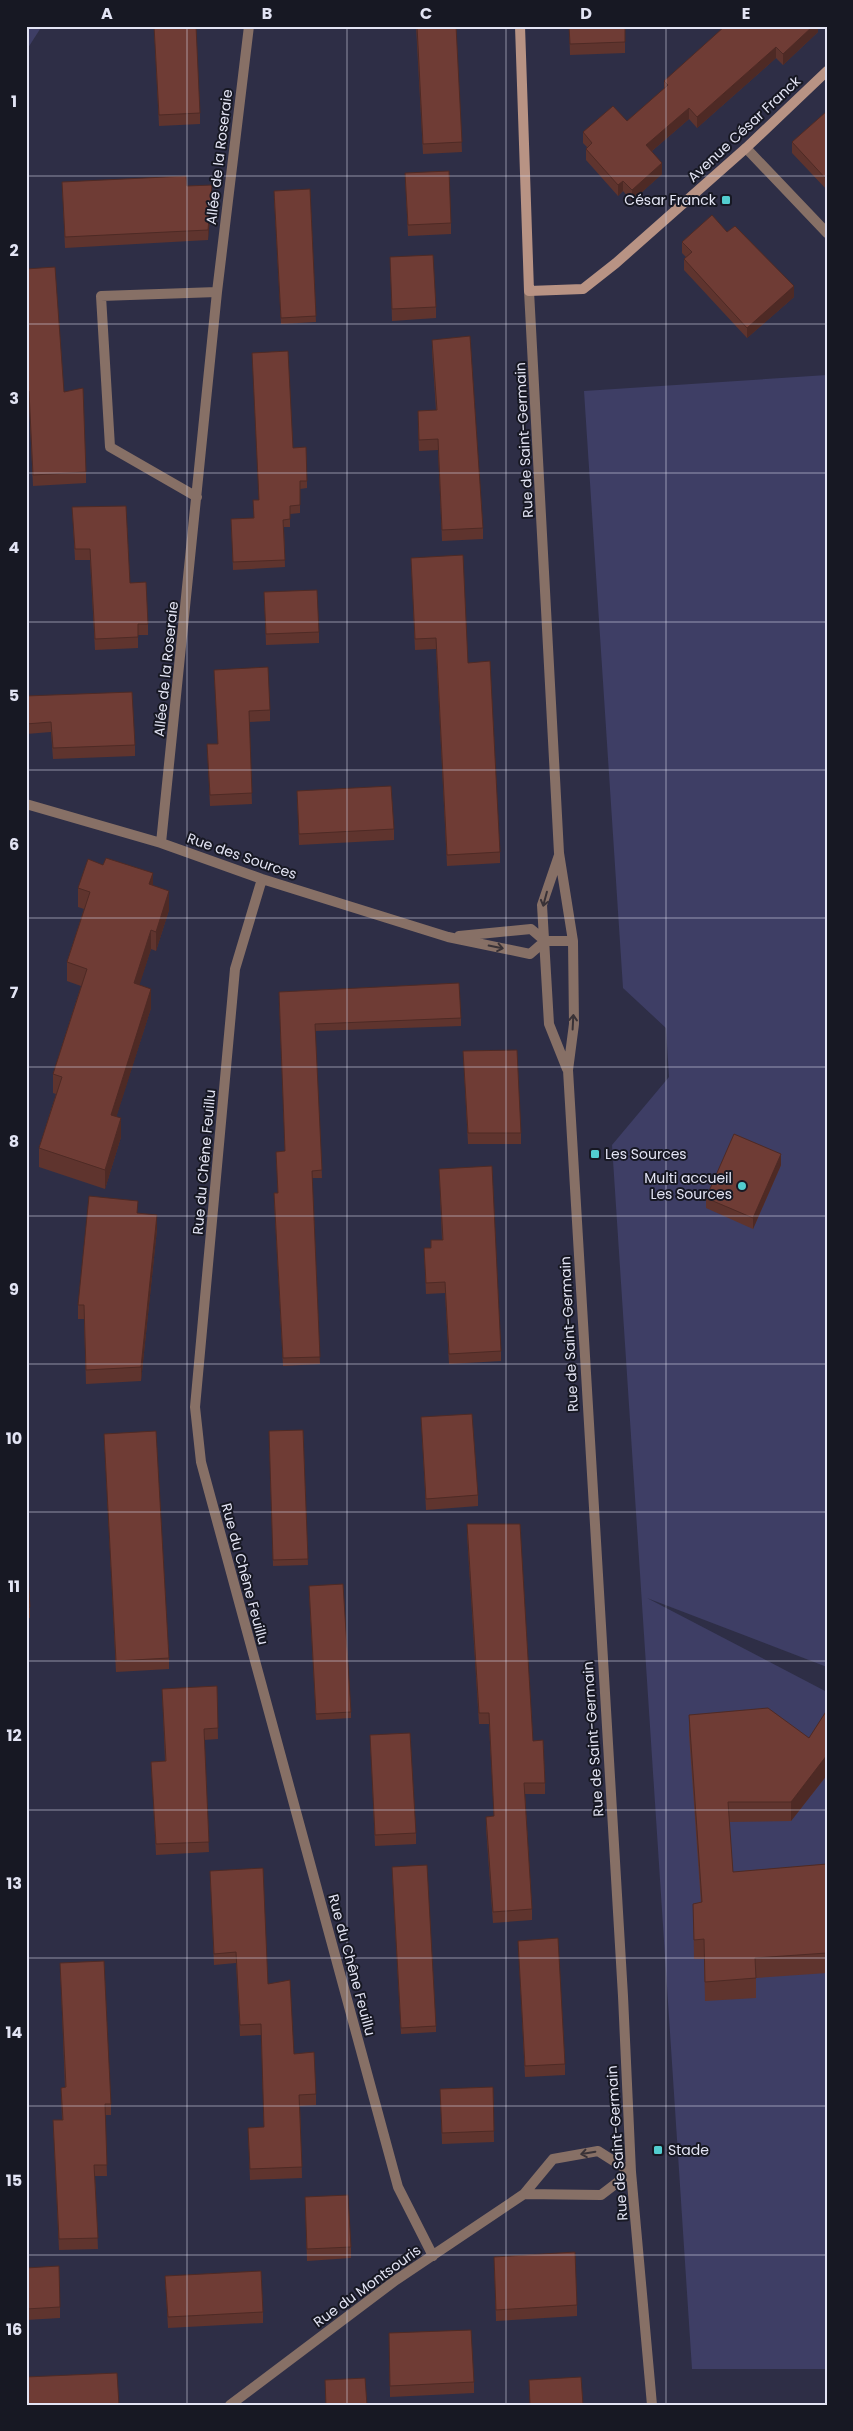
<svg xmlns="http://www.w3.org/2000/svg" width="853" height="2431" font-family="Poppins,sans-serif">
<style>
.green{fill:#3e3e65}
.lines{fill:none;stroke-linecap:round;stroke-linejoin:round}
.street{stroke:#877066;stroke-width:10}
.secondary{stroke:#b89384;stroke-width:10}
.wall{fill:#5f342e}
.shaded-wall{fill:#4e2a25}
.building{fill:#6f3c35;stroke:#4e2a25}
.oneway{stroke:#393237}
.grid{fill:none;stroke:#e3e4f4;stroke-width:1;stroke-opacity:0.55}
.poi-dot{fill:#52cdcf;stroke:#171823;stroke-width:2}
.labels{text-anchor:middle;stroke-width:4;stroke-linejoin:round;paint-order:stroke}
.street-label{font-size:14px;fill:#e3e4f4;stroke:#171823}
.poi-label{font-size:14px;fill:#e3e4f4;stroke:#171823;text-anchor:end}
.neatline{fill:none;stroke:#e3e4f4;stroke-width:2}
.grid-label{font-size:16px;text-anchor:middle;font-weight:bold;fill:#e3e4f4}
</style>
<rect width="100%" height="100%" fill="#2e2e46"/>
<path class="green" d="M 26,26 L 42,26 L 26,51 Z
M 827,375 L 827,1667 L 647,1598 L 827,1692 L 827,2369 L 692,2369 L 612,1145 L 669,1077 L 666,1028 L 623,988 L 584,391 Z"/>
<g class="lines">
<path class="street" d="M 746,148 L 827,233
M 529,291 L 559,853 L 573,941 L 574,1024 L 568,1070 L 623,1996 L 631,2172 L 652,2405
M 197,497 L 110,447 L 101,296 L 217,292
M 26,804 L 161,843 L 262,879 L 448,937 L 530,954 L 545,941 L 573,941
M 161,843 L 217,292 L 249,26
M 559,855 L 542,905 L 549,1024 L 567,1069
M 262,879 L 235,969 L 195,1407 L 201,1462 L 398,2187 L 433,2256
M 459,936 L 531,929 L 545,941
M 230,2405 L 396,2280 L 524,2194 L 553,2159 L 598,2151 L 631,2172 L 601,2195 L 524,2194"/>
<path class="secondary" d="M 520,26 L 529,291 L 583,289 L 616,263 L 746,148 L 827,71"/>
</g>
<path class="wall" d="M 154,26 L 200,113 L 200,124 L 159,126 Z
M 416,26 L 456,26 L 462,152 L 423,154 Z
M 569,26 L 625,26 L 625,53 L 570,55 Z
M 818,26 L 818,32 L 783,65 L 776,58 L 697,128 L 689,119 L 652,151 L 662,174 L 632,201 L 623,191 L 618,196 L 586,160 L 586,149 L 587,147 L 583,143 L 583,132 L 627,121 L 664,89 L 664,81 Z
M 827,111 L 827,190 L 792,153 L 792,142 Z
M 405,173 L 451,223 L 451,234 L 408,236 Z
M 62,182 L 187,186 L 212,195 L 208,240 L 65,248 Z
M 310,189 L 316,322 L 281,324 L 274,197 Z
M 727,232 L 794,297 L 747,338 L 684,270 L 684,259 L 686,257 L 682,253 L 682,242 Z
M 390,257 L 436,307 L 436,318 L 392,321 Z
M 26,269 L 64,392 L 86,472 L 86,483 L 33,486 L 29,402 L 26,402 Z
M 432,340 L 483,528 L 483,539 L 442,541 L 438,450 L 419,451 L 418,422 L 418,411 L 436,410 L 432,351 Z
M 293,448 L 307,481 L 307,488 L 300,489 L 300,513 L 290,514 L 290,527 L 284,527 L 285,567 L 233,570 L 231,519 L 253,518 Z
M 72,507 L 130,583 L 148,624 L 148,635 L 138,635 L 138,648 L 95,650 L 90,560 L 75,560 Z
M 411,558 L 468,663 L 500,852 L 500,863 L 447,866 L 436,649 L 415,650 Z
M 264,592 L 319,632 L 319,643 L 266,645 Z
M 214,670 L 270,710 L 270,721 L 249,722 L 252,804 L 210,806 L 207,744 L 218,744 Z
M 26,696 L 135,745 L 135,756 L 53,759 L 51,732 L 26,734 Z
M 297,791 L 394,829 L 394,840 L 299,845 Z
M 153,886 L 169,910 L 156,951 L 151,949 L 139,985 L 151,1008 L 116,1117 L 121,1137 L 105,1189 L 39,1167 L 39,1148 L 56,1094 L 53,1093 L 53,1074 L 81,986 L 67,981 L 67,962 L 84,909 L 78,907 L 78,888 Z
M 279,999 L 461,1018 L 461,1026 L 315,1031 L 322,1178 L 312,1178 L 320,1364 L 283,1366 L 274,1200 L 274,1193 L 278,1193 L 276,1152 L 285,1151 Z
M 463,1051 L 521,1133 L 521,1144 L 468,1144 Z
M 781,1165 L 753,1229 L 706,1208 L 706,1198 Z
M 439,1169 L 501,1351 L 501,1361 L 449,1364 L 445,1293 L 426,1294 L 424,1248 L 431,1248 L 442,1240 Z
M 138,1213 L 157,1229 L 141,1381 L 86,1384 L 84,1319 L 78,1319 L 78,1305 Z
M 421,1417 L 478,1495 L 478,1506 L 426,1510 Z
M 303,1430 L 308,1565 L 273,1566 L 269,1431 Z
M 104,1434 L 169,1658 L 169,1669 L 116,1672 Z
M 467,1524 L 545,1783 L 545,1794 L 525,1794 L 532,1909 L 532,1920 L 493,1923 L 486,1828 L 486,1817 L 494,1816 L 489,1724 L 479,1724 L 467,1535 Z
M 26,1547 L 30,1607 L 30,1618 L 26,1619 Z
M 309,1592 L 351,1712 L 351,1718 L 316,1720 Z
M 217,1686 L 218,1739 L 204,1740 L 209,1852 L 156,1855 L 151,1762 L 165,1761 L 162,1689 Z
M 827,1710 L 827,1775 L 791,1821 L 729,1822 L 733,1872 L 827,1864 L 827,1973 L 756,1978 L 756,1998 L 705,2001 L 704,1959 L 694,1959 L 693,1904 L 701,1903 L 689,1734 L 689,1715 L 809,1738 Z
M 370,1735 L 416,1833 L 416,1844 L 375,1846 Z
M 210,1871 L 268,1984 L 294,2054 L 316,2094 L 316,2105 L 300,2106 L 302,2178 L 250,2180 L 248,2128 L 264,2127 L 261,2035 L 240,2036 L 236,1963 L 214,1965 Z
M 392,1872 L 436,2026 L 436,2032 L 401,2034 Z
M 26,1929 L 28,1962 L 28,1973 L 26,1973 Z
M 518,1941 L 565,2064 L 565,2075 L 525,2077 Z
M 60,1963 L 111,2104 L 111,2115 L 105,2115 L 107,2176 L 95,2176 L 98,2249 L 59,2250 L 53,2120 L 62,2120 L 61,2088 L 65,2088 Z
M 493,2087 L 494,2142 L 442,2144 L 440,2089 Z
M 305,2197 L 351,2247 L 351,2258 L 307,2261 Z
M 494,2257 L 577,2305 L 577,2316 L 496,2321 Z
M 26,2268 L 60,2307 L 60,2318 L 26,2320 Z
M 165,2276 L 263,2312 L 263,2323 L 168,2328 Z
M 389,2333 L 474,2382 L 474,2393 L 390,2397 Z"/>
<path class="shaded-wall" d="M 813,26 L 818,26 L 818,32 L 783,65 L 783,54 Z
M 776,47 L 776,58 L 697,128 L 697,117 Z
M 689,108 L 689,119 L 646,156 L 646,145 Z
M 662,163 L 662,174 L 632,201 L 632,190 Z
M 623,181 L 623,191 L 618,196 L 618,185 Z
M 212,185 L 212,195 L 208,240 L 208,230 Z
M 794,286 L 794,297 L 747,338 L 747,328 Z
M 153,873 L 153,892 L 149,884 Z
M 169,891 L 169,910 L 156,951 L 156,932 Z
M 151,930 L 151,949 L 134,1002 L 134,983 Z
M 151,989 L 151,1008 L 111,1134 L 111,1115 Z
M 121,1118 L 121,1137 L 105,1189 L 105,1170 Z
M 781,1154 L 781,1165 L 753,1229 L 753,1218 Z
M 157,1215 L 157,1229 L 141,1381 L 141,1367 Z
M 827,1755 L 827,1775 L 791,1821 L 791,1802 Z"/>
<path class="building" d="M 154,26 L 196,26 L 200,113 L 159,115 Z
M 417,26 L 456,26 L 462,142 L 423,144 Z
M 569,26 L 625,26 L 625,42 L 570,44 Z
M 725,26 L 813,26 L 783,54 L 776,47 L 697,117 L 689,108 L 646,145 L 662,163 L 632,190 L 623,181 L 618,185 L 586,149 L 592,143 L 583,132 L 613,106 L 627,121 L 668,85 L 664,81 Z
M 827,111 L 827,180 L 792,142 Z
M 449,171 L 451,223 L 408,225 L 405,173 Z
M 186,176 L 187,186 L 212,185 L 208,230 L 65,237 L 62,182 Z
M 310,189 L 316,316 L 281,318 L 274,191 Z
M 712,215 L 727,232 L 735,226 L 794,286 L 747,328 L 684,259 L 692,252 L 682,242 Z
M 433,255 L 436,307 L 392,309 L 390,257 Z
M 55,267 L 64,392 L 83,388 L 86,472 L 33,475 L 29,391 L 26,391 L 26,269 Z
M 470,336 L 483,528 L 442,530 L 438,439 L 419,440 L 418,411 L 437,410 L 432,340 Z
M 288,351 L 293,448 L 306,447 L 307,481 L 300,481 L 300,505 L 290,506 L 290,519 L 283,520 L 285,560 L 233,562 L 231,519 L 254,518 L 253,500 L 259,500 L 252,353 Z
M 126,506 L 130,583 L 146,582 L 148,624 L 138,624 L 138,637 L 95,639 L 90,549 L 75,549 L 72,507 Z
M 463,555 L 468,663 L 490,661 L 500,852 L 447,855 L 436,638 L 415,639 L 411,558 Z
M 317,590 L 319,632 L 266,634 L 264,592 Z
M 268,667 L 270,710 L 249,711 L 252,793 L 210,795 L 207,744 L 218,744 L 214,670 Z
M 132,692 L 135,745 L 53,748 L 51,722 L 26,724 L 26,696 Z
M 391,786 L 394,829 L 299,834 L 297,791 Z
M 106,858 L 153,873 L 149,884 L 169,891 L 156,932 L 151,930 L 134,983 L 151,989 L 111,1115 L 121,1118 L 105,1170 L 39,1148 L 62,1077 L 53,1074 L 87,969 L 67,962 L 90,892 L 78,888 L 88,859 L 103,865 Z
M 459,983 L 461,1018 L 315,1024 L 322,1170 L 312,1171 L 320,1357 L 283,1358 L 274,1193 L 278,1193 L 276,1152 L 285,1151 L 279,992 Z
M 517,1050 L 521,1133 L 468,1133 L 463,1051 Z
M 734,1134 L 781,1154 L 753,1218 L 706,1198 Z
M 492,1166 L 501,1351 L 449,1354 L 445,1282 L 426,1283 L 424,1248 L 431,1248 L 431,1240 L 443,1240 L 439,1169 Z
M 89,1196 L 138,1201 L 137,1213 L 157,1215 L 141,1367 L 86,1370 L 84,1305 L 78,1305 Z
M 472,1414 L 478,1495 L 426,1499 L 421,1417 Z
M 303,1430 L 308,1559 L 273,1560 L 269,1431 Z
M 156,1431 L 169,1658 L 116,1661 L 104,1434 Z
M 467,1524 L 520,1524 L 533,1741 L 543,1740 L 545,1783 L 524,1783 L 532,1909 L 493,1912 L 486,1817 L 494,1816 L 489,1713 L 479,1713 Z
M 26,1547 L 30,1607 L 26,1608 Z
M 343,1584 L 351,1712 L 316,1714 L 309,1586 Z
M 217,1686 L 218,1728 L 204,1729 L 209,1842 L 156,1844 L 151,1762 L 166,1761 L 162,1689 Z
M 768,1708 L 809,1738 L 827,1710 L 827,1755 L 791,1802 L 728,1802 L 733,1872 L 827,1864 L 827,1953 L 755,1958 L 756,1978 L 705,1982 L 704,1939 L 694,1940 L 693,1904 L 702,1902 L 689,1715 Z
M 410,1733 L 416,1833 L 375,1835 L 370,1735 Z
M 427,1865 L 436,2026 L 401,2028 L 392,1867 Z
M 263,1868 L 268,1984 L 290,1980 L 294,2054 L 314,2052 L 316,2094 L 299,2095 L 302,2167 L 250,2169 L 248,2128 L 264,2127 L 261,2024 L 240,2025 L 236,1952 L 214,1954 L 210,1871 Z
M 26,1929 L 28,1962 L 26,1962 Z
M 558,1938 L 565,2064 L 525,2066 L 518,1941 Z
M 104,1961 L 111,2104 L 105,2104 L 107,2165 L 94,2165 L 98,2238 L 59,2239 L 53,2120 L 63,2120 L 61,2088 L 66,2087 L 60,1963 Z
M 493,2087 L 494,2131 L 442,2133 L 440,2089 Z
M 348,2195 L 351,2247 L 307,2249 L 305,2197 Z
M 575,2252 L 577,2305 L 496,2310 L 494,2257 Z
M 59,2266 L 60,2307 L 26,2309 L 26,2268 Z
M 261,2271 L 263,2312 L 168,2317 L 165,2276 Z
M 471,2330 L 474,2382 L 390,2386 L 389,2333 Z
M 117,2373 L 119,2405 L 26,2405 L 26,2377 Z
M 581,2377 L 583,2405 L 530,2405 L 529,2380 Z
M 365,2378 L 367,2405 L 326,2405 L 325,2380 Z"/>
<defs><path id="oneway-shaft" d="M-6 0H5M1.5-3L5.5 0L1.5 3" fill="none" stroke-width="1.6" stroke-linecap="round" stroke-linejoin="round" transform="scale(1.25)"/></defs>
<g class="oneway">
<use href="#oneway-shaft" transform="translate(545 899) rotate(105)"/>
<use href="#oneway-shaft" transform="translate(496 947) rotate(11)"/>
<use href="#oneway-shaft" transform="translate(573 1022) rotate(-87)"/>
<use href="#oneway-shaft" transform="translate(588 2153) rotate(170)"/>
</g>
<path class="grid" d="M 187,26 L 187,2405M 347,26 L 347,2405M 506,26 L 506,2405M 666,26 L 666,2405M 26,176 L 827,176M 26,324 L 827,324M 26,473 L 827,473M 26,622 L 827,622M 26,770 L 827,770M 26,918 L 827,918M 26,1067 L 827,1067M 26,1216 L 827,1216M 26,1364 L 827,1364M 26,1512 L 827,1512M 26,1661 L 827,1661M 26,1810 L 827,1810M 26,1958 L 827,1958M 26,2106 L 827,2106M 26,2255 L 827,2255"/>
<g class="poi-dot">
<rect x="721" y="195" width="10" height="10" rx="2.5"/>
<rect x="590" y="1149" width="10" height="10" rx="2.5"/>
<circle cx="742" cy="1186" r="5"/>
<rect x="653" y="2145" width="10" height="10" rx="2.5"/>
</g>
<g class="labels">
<g class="street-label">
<text transform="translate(744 129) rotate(-43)" y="5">Avenue César Franck</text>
<text transform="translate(219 157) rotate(-83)" y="5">Allée de la Roseraie</text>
<text transform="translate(524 440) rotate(-93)" y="5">Rue de Saint-Germain</text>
<text transform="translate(166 669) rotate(-84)" y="5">Allée de la Roseraie</text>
<text transform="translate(242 856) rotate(19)" y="5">Rue des Sources</text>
<text transform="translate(204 1162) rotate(-85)" y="5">Rue du Chêne Feuillu</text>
<text transform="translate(569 1334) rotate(-93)" y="5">Rue de Saint-Germain</text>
<text transform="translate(245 1574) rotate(75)" y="5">Rue du Chêne Feuillu</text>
<text transform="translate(593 1739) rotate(-94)" y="5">Rue de Saint-Germain</text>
<text transform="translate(352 1965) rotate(75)" y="5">Rue du Chêne Feuillu</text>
<text transform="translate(617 2143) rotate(-94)" y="5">Rue de Saint-Germain</text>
<text transform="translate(367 2286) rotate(-36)" y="5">Rue du Montsouris</text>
</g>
<g class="poi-label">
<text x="716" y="205">César Franck</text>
<text x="605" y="1159" text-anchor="start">Les Sources</text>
<text x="732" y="1183">Multi accueil<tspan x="732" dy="16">Les Sources</tspan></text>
<text x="668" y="2155" text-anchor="start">Stade</text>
</g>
</g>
<rect width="853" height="2431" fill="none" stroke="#171823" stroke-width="55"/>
<rect x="28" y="28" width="798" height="2376" class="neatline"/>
<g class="grid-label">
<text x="107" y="19">A</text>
<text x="267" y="19">B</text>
<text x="426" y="19">C</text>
<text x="586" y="19">D</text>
<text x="746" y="19">E</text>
<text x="14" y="107">1</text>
<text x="14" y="256">2</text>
<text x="14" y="404">3</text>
<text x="14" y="553">4</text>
<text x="14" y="701">5</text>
<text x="14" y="850">6</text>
<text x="14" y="998">7</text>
<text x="14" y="1147">8</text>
<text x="14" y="1295">9</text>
<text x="14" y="1444">10</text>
<text x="14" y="1592">11</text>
<text x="14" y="1741">12</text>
<text x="14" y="1889">13</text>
<text x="14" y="2038">14</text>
<text x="14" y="2186">15</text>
<text x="14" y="2335">16</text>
</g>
</svg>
